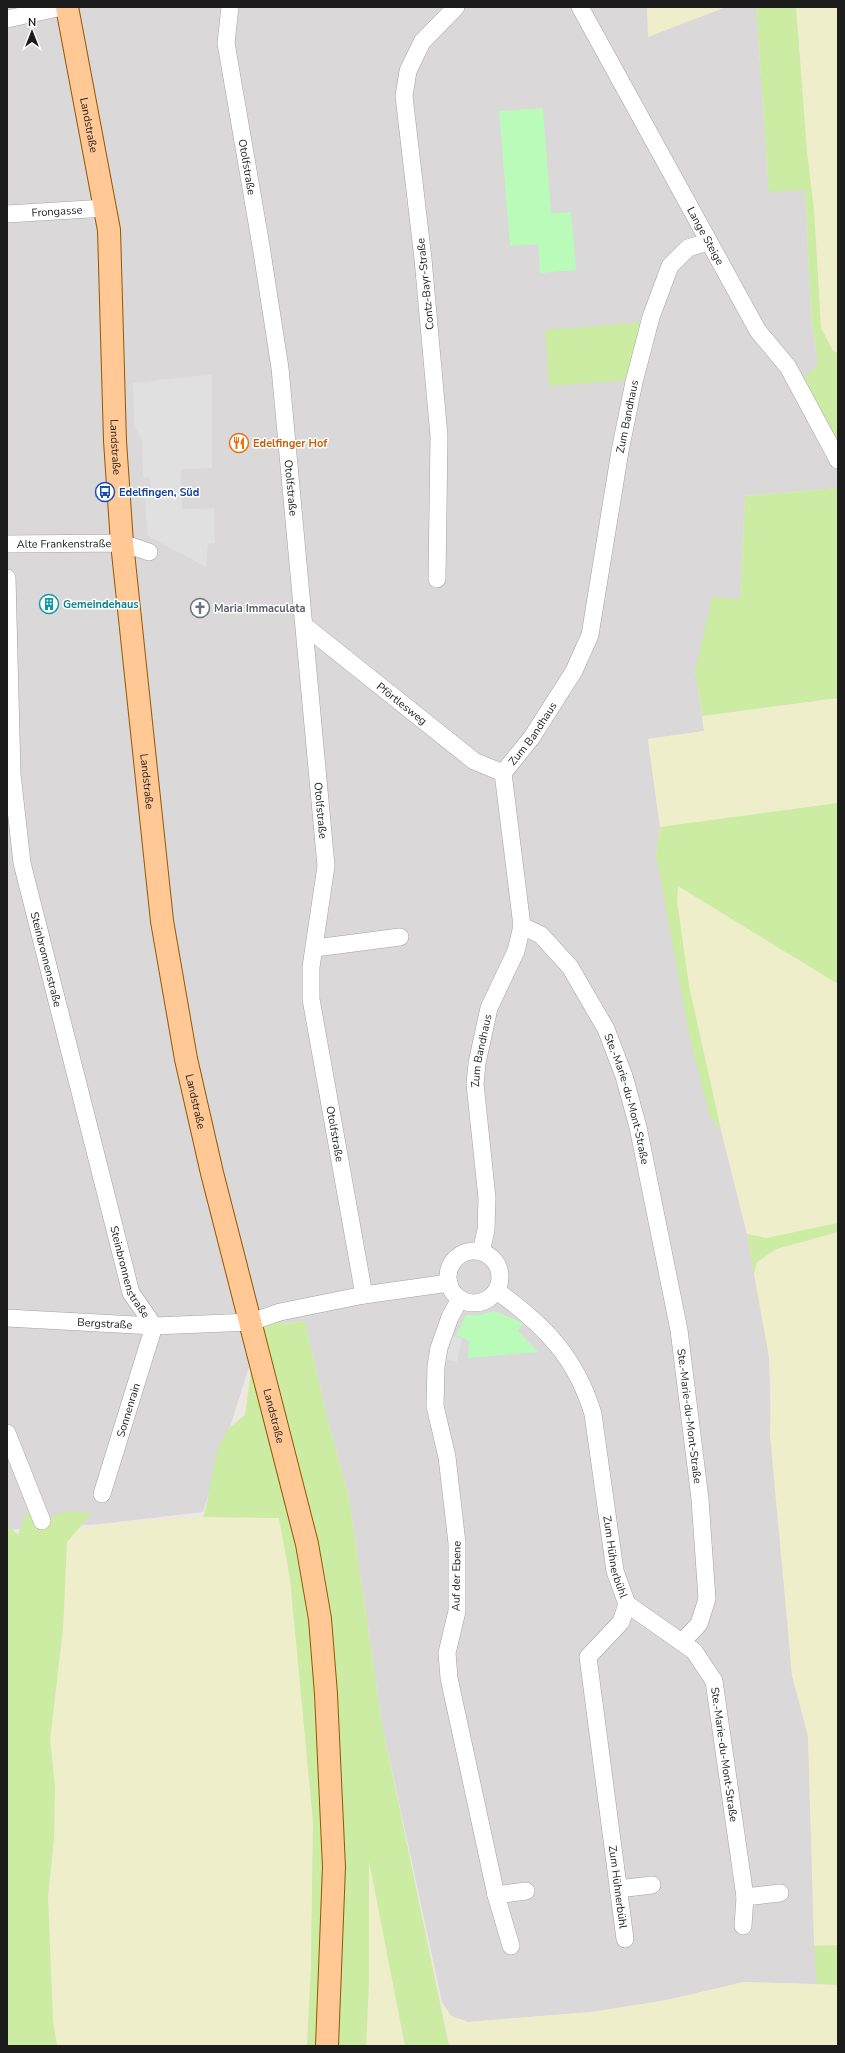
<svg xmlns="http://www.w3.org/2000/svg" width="845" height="2053" font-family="'Nunito Sans',sans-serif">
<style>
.residential{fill:#dad8d8}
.farmland{fill:#eeeeca}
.grass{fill:#cceba3}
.park{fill:#bafbba}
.parking{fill:#e0e0e0}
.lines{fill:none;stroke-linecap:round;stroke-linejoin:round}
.street-casing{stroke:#a3a3a3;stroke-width:18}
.primary-casing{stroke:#935700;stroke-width:24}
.street{stroke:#fff;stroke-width:17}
.primary{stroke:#ffc894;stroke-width:22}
.labels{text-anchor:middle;stroke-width:3;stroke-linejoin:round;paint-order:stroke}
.street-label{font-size:11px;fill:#1c1c1c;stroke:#fff}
.food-label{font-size:11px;font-weight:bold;fill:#c56008;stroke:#fff;text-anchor:start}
.transit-label{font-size:11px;font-weight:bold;fill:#164399;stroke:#fff;text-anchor:start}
.culture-label{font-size:11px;font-weight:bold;fill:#0d838f;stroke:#fff;text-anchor:start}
.worship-label{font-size:11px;font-weight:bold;fill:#5b616d;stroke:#fff;text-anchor:start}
</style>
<rect width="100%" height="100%" fill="#eee8e0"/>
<path class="residential" d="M 7,7 L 647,7 L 649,36 L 726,7 L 756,7 L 769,191 L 805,190 L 811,316 L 818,364 L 838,451 L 838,488 L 745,496 L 740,599 L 695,670 L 704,731 L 648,739 L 660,827 L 656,855 L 710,1116 L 721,1130 L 747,1234 L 769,1355 L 770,1394 L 792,1675 L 808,1736 L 817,1984 L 744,1982 L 667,2000 L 592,2012 L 468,2022 L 451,2016 L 442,2002 L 382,1724 L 349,1497 L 328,1422 L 305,1321 L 262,1326 L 203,1512 L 100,1524 L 7,1530 Z"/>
<path class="farmland" d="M 647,7 L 726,7 L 648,37 Z
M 796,7 L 838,7 L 838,353 L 833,351 L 821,328 L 814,210 L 807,152 Z
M 838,698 L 838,803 L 660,827 L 648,739 L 704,731 L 702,716 Z
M 678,886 L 838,984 L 838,1223 L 766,1238 L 747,1234 L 710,1086 L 689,986 L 677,901 Z
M 838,1232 L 838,1945 L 814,1946 L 808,1736 L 792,1675 L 770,1435 L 771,1368 L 754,1274 L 757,1263 L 776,1249 Z
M 203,1517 L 279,1517 L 290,1579 L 313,1821 L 311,1965 L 307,2046 L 57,2046 L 53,2020 L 48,1897 L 54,1837 L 55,1787 L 50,1740 L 63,1629 L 67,1542 L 75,1532 L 100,1524 Z
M 368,1858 L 380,1912 L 405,2046 L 366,2046 L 369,1982 Z
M 744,1982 L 838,1985 L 838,2046 L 449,2046 L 442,2003 L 451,2016 L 468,2022 L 592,2012 L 667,2000 Z"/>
<path class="grass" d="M 756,7 L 796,7 L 807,152 L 814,210 L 821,328 L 833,351 L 838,353 L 838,451 L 804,378 L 818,364 L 811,316 L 805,190 L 769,192 Z
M 646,322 L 629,380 L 549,386 L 545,330 Z
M 838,488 L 838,698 L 702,716 L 695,671 L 712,597 L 740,599 L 745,496 Z
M 838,803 L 838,984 L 678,886 L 677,901 L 689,986 L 721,1130 L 710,1116 L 690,1040 L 656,855 L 660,827 Z
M 838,1223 L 838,1232 L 776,1249 L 757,1262 L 754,1274 L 747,1234 L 766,1238 Z
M 280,1312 L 283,1324 L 305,1321 L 328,1422 L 349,1497 L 382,1724 L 449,2046 L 405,2046 L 369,1861 L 369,1982 L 366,2046 L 307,2046 L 311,1965 L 313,1821 L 290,1579 L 279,1518 L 203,1517 C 213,1489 210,1452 229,1429 C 233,1424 240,1419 245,1415 L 250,1379 L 251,1322 Z
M 65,1511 L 92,1513 L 67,1542 L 63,1629 L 50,1740 L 55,1787 L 54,1837 L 48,1897 L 53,2020 L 57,2046 L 7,2046 L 7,1525 L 18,1535 L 27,1512 L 42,1521 Z
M 838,1945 L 838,1985 L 817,1984 L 814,1946 Z"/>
<path class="park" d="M 543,108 L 551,213 L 571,212 L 576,270 L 540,273 L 538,244 L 510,246 L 499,111 Z
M 494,1311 L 523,1323 L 518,1331 L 538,1352 L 468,1358 L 469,1341 L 456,1335 L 466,1315 L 480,1315 Z"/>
<path class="parking" d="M 212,374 L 212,468 L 181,469 L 182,509 L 214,508 L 215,543 L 208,544 L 206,567 L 148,536 L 144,494 L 151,494 L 150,478 L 143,477 L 142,441 L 134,424 L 133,383 Z
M 450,1335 L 462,1338 L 457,1362 L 444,1359 Z"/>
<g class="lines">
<defs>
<g id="street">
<path id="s1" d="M 230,7 L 226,43 L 261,246 L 280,368 L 326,866 L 311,967 L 311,999 L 364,1295"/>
<path id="s2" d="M 580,7 L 758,331 L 788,367 L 838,460"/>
<path d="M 7,19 L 62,7"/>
<path id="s3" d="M 7,214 L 106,208"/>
<path id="s4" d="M 7,544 L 122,543 L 149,552"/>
<path id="s5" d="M 7,578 L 12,774 L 22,863 L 131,1293 L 154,1326 L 102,1494"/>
<path d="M 437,579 L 439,436 L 423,259 L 404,96 L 408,71 L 422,42 L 456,7"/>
<path id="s6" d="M 305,626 L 474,761 L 503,773"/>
<path id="s7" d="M 522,926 L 541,935 L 570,967 L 606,1029 L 624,1076 L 638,1127 L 679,1330 L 700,1499 L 707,1599 L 699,1624 L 682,1642"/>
<path d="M 315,948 L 400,937"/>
<circle cx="474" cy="1277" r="26"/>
<path id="s8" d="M 481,1252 L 486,1230 L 487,1198 L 475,1084 L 477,1063 L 489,1008 L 516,951 L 522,926 L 503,773 L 532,737 L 574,671 L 590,635 L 620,451 L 634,382 L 651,317 L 670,266 L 688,248 L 708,242"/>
<path id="s9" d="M 497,1291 C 544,1325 576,1357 593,1414 L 615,1571 L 627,1604 L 621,1622 L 588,1657 L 625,1939"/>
<path d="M 460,1299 L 450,1317 L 439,1348 L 436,1366 L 435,1406 L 447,1457 L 457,1543 L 457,1611 L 447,1653 L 449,1678 L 496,1895 L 526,1891"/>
<path id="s10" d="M 7,1318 L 154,1326 L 251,1322 L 280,1312 L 364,1295 L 449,1283"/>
<path d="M 7,1433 L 42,1521"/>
<path id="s11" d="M 627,1604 L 694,1651 L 714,1681 L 745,1897 L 743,1926"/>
<path d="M 618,1889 L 652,1885"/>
<path d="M 496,1895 L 511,1946"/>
<path d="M 745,1897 L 780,1893"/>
</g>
<g id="primary">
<path id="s12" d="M 67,7 L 109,230 L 115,441 L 122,543 L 162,921 L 186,1059 L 212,1173 L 307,1544 L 320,1619 L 326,1694 L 334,1867 L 327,2046"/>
</g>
</defs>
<use href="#street" class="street-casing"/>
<use href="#primary" class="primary-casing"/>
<use href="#street" class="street"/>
<use href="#primary" class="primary"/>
</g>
<defs>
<symbol id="restaurant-ring" viewBox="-11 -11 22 22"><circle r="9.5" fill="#fff" stroke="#e8710a" stroke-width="1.5"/><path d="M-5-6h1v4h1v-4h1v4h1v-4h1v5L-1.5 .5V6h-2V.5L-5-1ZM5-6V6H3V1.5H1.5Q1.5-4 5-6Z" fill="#e8710a"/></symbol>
<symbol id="bus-ring" viewBox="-11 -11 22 22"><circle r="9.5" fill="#fff" stroke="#1a4fb4" stroke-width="1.5"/><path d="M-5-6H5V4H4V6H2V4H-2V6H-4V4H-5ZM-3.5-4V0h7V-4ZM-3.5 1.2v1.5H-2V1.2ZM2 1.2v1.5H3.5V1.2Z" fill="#1a4fb4"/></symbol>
<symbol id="building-ring" viewBox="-11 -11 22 22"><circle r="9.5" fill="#fff" stroke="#0f9aa8" stroke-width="1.5"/><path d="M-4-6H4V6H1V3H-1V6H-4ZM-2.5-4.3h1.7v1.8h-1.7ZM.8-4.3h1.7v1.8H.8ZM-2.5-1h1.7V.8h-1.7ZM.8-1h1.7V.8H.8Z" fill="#0f9aa8"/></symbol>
<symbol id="church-ring" viewBox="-11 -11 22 22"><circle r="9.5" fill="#fff" stroke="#6b7280" stroke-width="1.5"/><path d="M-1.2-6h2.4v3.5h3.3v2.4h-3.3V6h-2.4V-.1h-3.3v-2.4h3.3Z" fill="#6b7280"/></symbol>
</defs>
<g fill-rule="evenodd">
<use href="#restaurant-ring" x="228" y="432" width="22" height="22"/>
<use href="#bus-ring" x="94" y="481" width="22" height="22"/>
<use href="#building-ring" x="38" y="593" width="22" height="22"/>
<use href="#church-ring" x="189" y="597" width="22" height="22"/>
</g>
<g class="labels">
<g class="street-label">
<text dy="4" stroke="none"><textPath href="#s12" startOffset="120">Landstraße</textPath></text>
<text dy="4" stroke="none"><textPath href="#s1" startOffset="162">Otolfstraße</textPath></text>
<text dy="4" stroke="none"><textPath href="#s3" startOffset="50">Frongasse</textPath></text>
<text dy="4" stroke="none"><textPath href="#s2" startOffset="261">Lange Steige</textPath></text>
<text transform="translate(425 284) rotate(-96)" y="4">Contz-Bayr-Straße</text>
<text dy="4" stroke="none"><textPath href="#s8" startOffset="875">Zum Bandhaus</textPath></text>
<text dy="4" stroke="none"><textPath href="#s12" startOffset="444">Landstraße</textPath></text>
<text dy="4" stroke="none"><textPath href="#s1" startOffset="486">Otolfstraße</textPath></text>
<text dy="4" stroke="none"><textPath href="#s4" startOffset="57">Alte Frankenstraße</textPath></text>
<text dy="4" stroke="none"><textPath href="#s6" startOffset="124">Pförtlesweg</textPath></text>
<text dy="4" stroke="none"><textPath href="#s8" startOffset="539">Zum Bandhaus</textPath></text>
<text dy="4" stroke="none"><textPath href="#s12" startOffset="780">Landstraße</textPath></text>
<text dy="4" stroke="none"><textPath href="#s1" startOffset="810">Otolfstraße</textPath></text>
<text dy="4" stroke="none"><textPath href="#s5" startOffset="385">Steinbronnenstraße</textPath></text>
<text dy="4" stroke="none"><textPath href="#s8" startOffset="203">Zum Bandhaus</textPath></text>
<text dy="4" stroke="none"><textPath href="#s7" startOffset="209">Ste.-Marie-du-Mont-Straße</textPath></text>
<text dy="4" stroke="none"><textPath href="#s12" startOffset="1104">Landstraße</textPath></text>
<text dy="4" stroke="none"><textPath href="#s1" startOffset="1137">Otolfstraße</textPath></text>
<text dy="4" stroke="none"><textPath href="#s5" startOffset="709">Steinbronnenstraße</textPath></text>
<text dy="4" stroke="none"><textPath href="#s10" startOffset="98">Bergstraße</textPath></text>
<text transform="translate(128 1410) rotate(-73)" y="4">Sonnenrain</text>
<text dy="4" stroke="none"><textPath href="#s12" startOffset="1428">Landstraße</textPath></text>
<text dy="4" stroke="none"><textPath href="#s7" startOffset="533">Ste.-Marie-du-Mont-Straße</textPath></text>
<text dy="4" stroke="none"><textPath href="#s9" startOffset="304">Zum Hühnerbühl</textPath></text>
<text transform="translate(456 1576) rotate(-89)" y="4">Auf der Ebene</text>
<text dy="4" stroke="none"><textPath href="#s11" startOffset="192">Ste.-Marie-du-Mont-Straße</textPath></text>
<text dy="4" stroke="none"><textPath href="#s9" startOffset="652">Zum Hühnerbühl</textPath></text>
</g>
<g class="food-label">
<text x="253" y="447">Edelfinger Hof</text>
</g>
<g class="transit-label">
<text x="119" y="496">Edelfingen, Süd</text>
</g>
<g class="culture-label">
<text x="63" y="608">Gemeindehaus</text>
</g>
<g class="worship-label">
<text x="214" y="612">Maria Immaculata</text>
</g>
</g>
<rect width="845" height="2053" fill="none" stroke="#1c1c1c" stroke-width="16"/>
<g transform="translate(32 32)" stroke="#ffffff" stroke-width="3" paint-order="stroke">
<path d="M0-3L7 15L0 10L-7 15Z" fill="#1c1c1c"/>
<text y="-6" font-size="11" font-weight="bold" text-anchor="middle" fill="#1c1c1c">N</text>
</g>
</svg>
